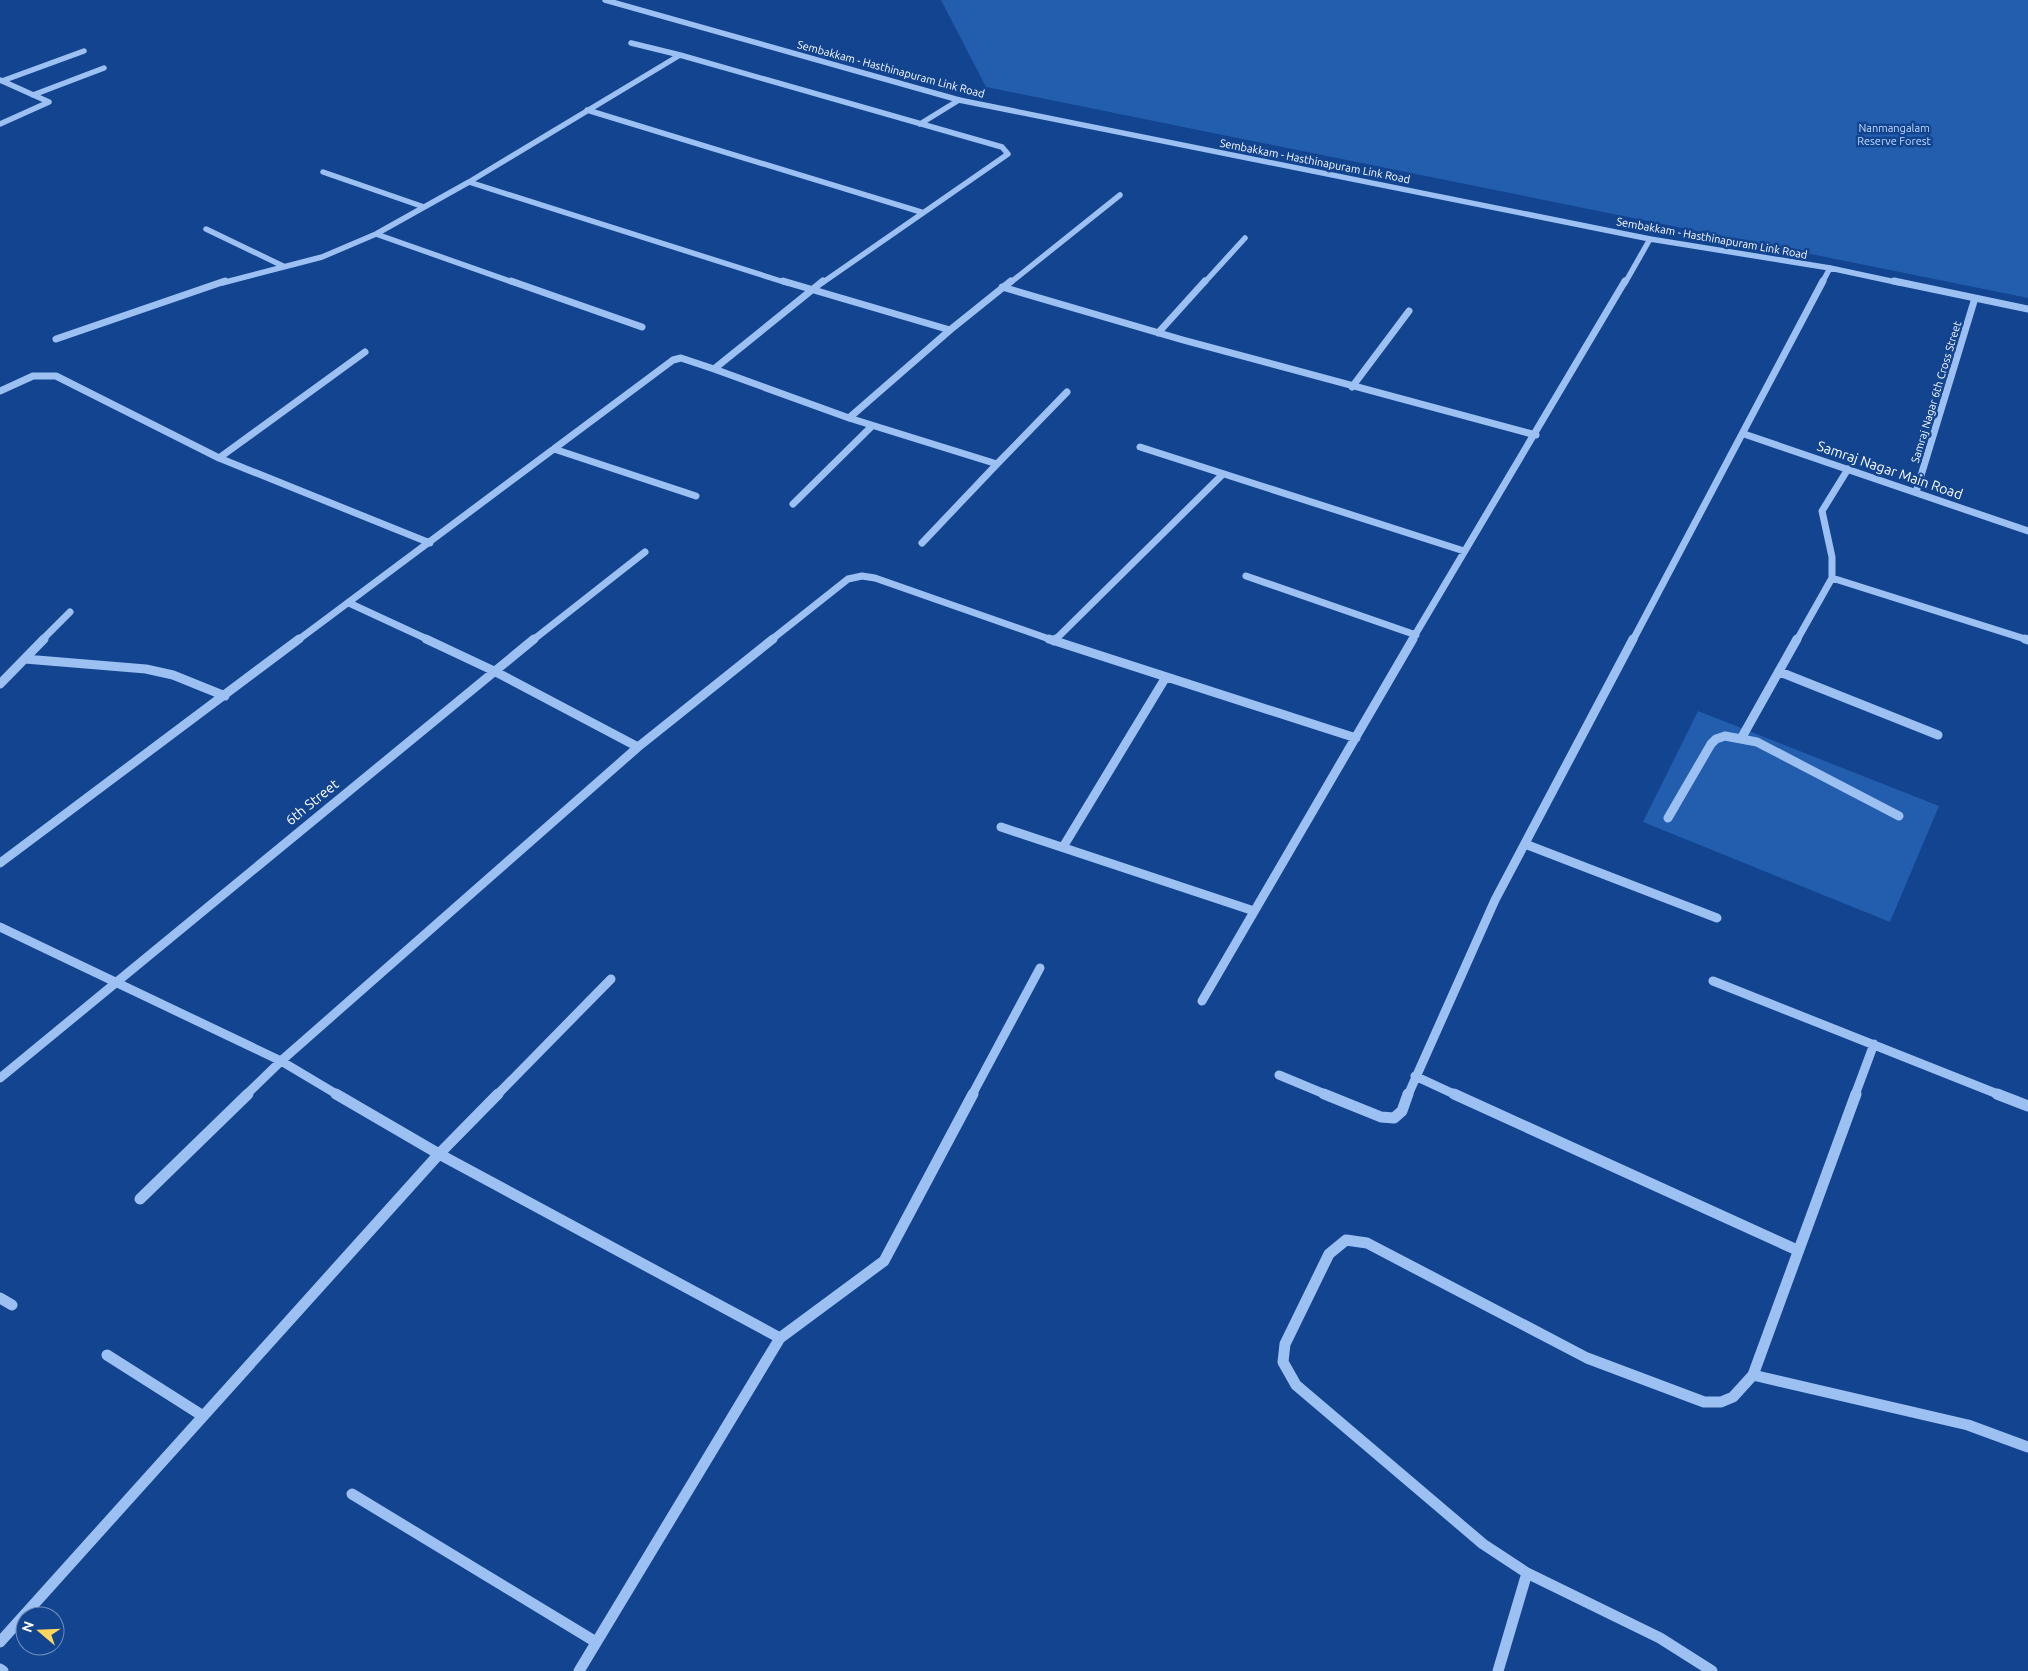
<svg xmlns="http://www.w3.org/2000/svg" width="2028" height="1671" font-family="Ubuntu,sans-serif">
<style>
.green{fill:#235eae}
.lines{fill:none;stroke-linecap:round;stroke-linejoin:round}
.minor-far3{stroke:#9cc0f2;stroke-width:5.5}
.minor-far2{stroke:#9cc0f2;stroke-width:7}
.minor-far1{stroke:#9cc0f2;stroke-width:9}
.minor{stroke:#9cc0f2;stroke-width:11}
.labels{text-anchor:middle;stroke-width:5;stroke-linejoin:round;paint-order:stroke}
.far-street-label{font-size:11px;fill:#fff;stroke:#12448f}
.far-park-label{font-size:11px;fill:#c3dbfd;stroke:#12448f}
.street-label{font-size:14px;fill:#fff;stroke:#12448f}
</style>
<rect width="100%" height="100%" fill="#12448f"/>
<path class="green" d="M 941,0 L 2028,0 L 2028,298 L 986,87 Z
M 1698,711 L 1939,806 L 1890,922 L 1643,822 Z"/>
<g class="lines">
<path class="minor-far3" d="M 605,0 L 959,100 L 1650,239 L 1830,268 L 1900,283
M 631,43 L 680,55
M 0,80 L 49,102 L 0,124
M 2,81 L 84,51
M 33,95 L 104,68
M 587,110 L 921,212
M 920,124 L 959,100
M 323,172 L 424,207
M 469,182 L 787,283
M 206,229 L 283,266
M 376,234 L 515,283
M 222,283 L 322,257 L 376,234 L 469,182 L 680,55 L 1002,147 L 1008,154 L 822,283
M 1010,283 L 1120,195
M 1204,283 L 1245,238
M 1625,283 L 1650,239
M 1822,283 L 1830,268"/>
<path class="minor-far2" d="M 511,281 L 642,327
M 783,281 L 950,330
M 1894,281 L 2028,309
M 1002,287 L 1183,340 L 1536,435
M 1158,333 L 1205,281
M 56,339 L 225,281
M 714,369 L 849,418 L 997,464 L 1067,392
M 1352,387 L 1409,311
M 0,391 L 33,376 L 56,376 L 219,458 L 430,543
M 849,418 L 950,330 L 1011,281
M 1744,434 L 2028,531
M 1140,447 L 1464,551
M 554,449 L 696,496
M 219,458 L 365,352
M 1916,492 L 1975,298
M 793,504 L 872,426
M 922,543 L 997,464
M 1246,576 L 1416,635
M 1832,578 L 2028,640
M 349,603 L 429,640
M 42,640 L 70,612
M 298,640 L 673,360 L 681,358 L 714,369 L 823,281
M 533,640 L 645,552
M 771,640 L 848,579 L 862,576 L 875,578 L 1052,640
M 1055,640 L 1222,475
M 1412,640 L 1625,281
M 1633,640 L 1823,281
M 1797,640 L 1832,578 L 1832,557 L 1822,511 L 1848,469"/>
<path class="minor-far1" d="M 426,639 L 494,671 L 638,747
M 1049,639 L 1356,738
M 2025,639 L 2028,640
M 1054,641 L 1056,639
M 25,659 L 146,669 L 173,675 L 225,696
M 1780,672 L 1938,735
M 0,684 L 44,639
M 1742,737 L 1797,639
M 1668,818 L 1711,744 L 1716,739 L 1725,736 L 1757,742 L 1899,816
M 1001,827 L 1254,911
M 1525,844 L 1717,918
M 1063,847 L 1166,677
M 0,863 L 299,639
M 0,927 L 281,1061 L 338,1095
M 1713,981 L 2000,1095
M 1202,1001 L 1413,639
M 1279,1075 L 1327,1095
M 1415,1076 L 1456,1095
M 0,1078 L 534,639
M 246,1095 L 281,1061 L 638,747 L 773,639
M 497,1095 L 611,979
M 972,1095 L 1040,968
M 1408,1095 L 1495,900 L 1633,639
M 1855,1095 L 1874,1044"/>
<path class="minor" d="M 336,1094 L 439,1154 L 780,1338
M 1324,1094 L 1381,1117 L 1394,1118 L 1402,1111 L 1408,1094
M 1454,1094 L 1797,1250
M 1997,1094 L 2028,1106
M 140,1199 L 248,1094
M 0,1298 L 12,1305
M 107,1355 L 203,1416
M 1753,1375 L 1968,1425 L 2028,1447
M 352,1494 L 596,1642
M 1527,1573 L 1660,1638 L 1712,1671
M 0,1642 L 439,1154 L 498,1094
M 0,1669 L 3,1671
M 579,1671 L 780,1338 L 884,1261 L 973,1094
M 1498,1671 L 1527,1573 L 1483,1544 L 1296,1385 L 1283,1362 L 1285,1344 L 1329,1254 L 1346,1240 L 1367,1243 L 1587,1358 L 1704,1402 L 1721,1402 L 1733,1397 L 1753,1375 L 1856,1094"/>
</g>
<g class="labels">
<g class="far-street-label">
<text transform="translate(891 69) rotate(15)" y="4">Sembakkam - Hasthinapuram Link Road</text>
<text transform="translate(1315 161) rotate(11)" y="4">Sembakkam - Hasthinapuram Link Road</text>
<text transform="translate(1712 238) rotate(10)" y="4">Sembakkam - Hasthinapuram Link Road</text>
<text transform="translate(1936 392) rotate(-73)" y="4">Samraj Nagar 6th Cross Street</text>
</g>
<g class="far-park-label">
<text x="1894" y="132">Nanmangalam<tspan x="1894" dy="13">Reserve Forest</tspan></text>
</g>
<g class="street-label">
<text transform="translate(1890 470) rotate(19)" y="5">Samraj Nagar Main Road</text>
<text transform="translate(312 802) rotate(-39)" y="5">6th Street</text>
</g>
</g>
<g transform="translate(40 1631) rotate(289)"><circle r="24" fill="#12448f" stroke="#718fbc"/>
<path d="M0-4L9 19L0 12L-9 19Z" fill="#ffd55d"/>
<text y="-8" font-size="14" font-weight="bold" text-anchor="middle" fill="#ffffff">N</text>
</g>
</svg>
